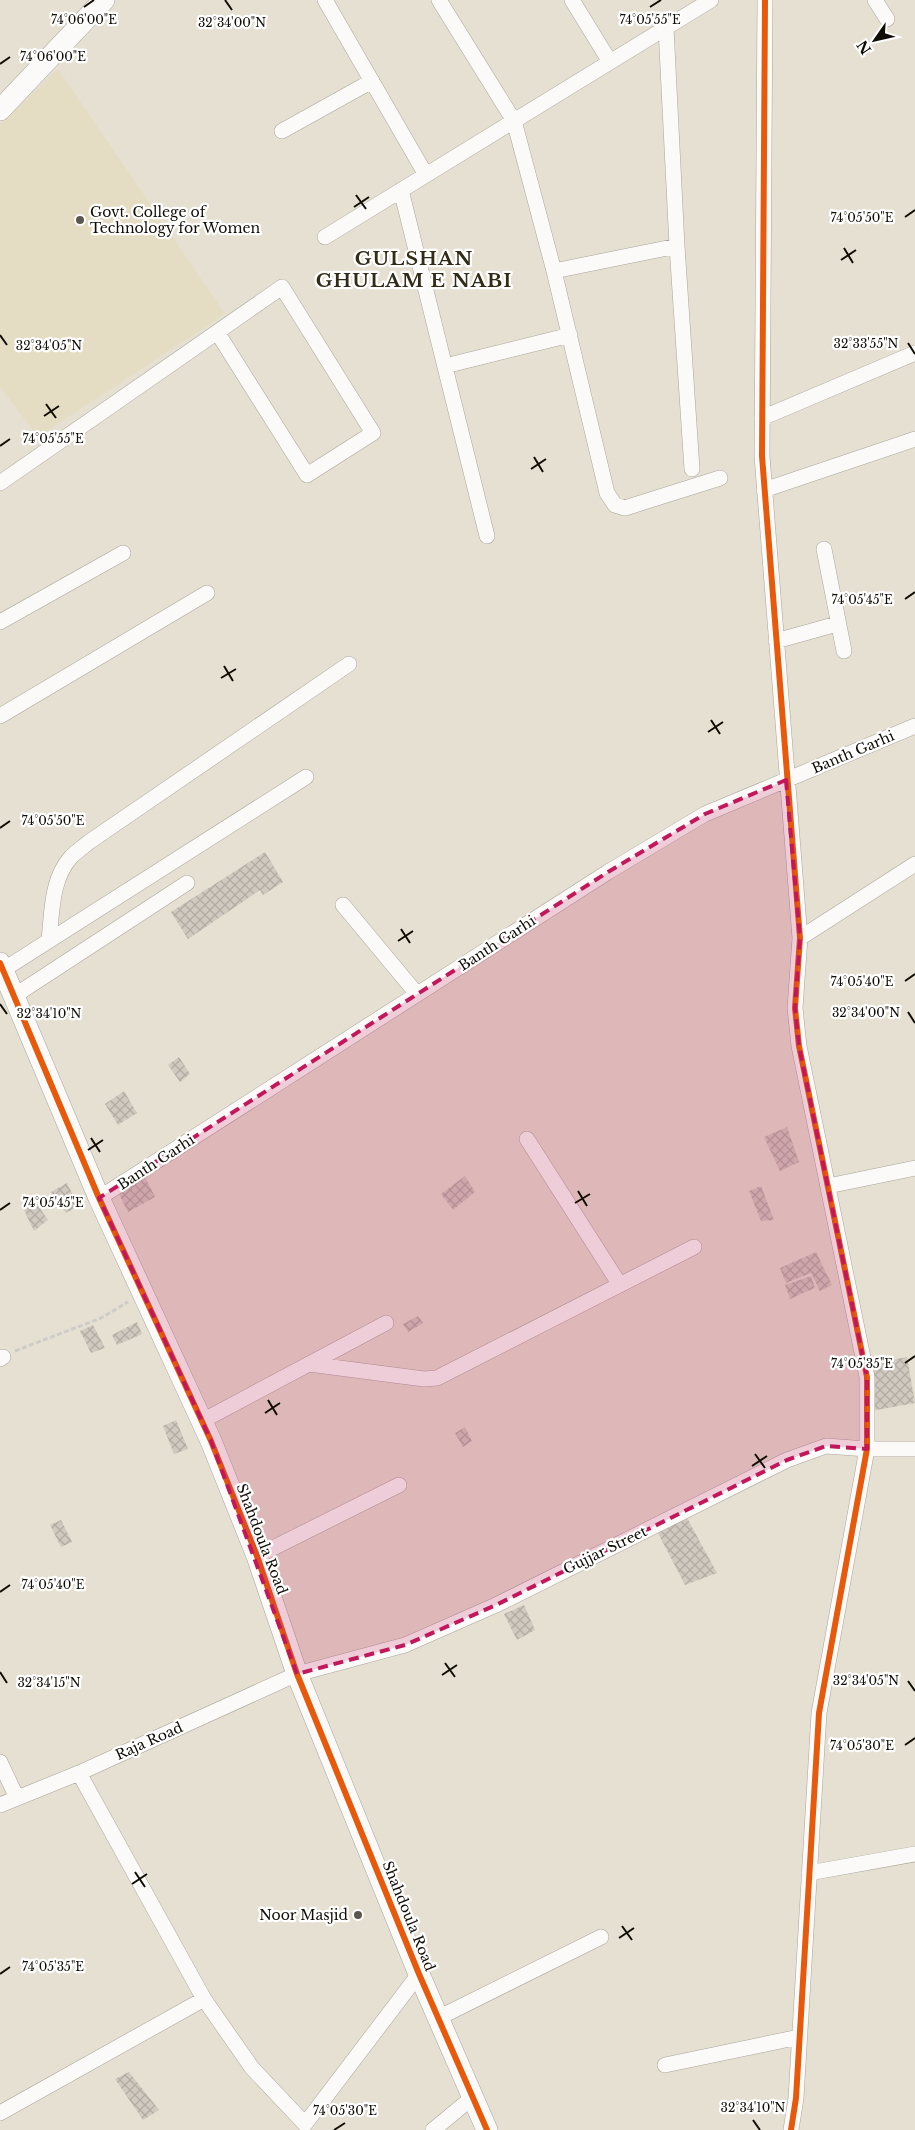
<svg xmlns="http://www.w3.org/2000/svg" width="915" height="2130" font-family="'Libre Baskerville',serif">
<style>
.built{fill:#e5ddc3}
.building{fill:url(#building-cross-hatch)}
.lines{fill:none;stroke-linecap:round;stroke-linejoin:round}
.street-casing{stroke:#a9a59a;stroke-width:16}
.secondary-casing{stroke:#a9a59a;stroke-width:22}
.path{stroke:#cdccc8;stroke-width:3;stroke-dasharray:5 2.5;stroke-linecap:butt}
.street{stroke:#fbfaf8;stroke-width:15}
.secondary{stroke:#fbfaf8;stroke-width:21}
.cycleway-casing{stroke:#fff;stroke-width:9}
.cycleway{stroke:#e8590c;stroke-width:6}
.marked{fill:#c2185b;fill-opacity:0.2;stroke:#c2185b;stroke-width:4;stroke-dasharray:10 6;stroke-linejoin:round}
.ticks{fill:none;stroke:#100d05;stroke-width:2}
.poi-dot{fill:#5b574c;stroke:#fff;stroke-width:2}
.labels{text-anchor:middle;stroke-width:4.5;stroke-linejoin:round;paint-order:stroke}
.poi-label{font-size:14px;fill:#100d05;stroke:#fff;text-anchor:start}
.street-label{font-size:14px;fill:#100d05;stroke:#fff}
.district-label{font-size:19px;font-weight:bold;letter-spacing:1px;fill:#322b16;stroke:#fff}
.ticks-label{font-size:12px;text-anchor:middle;fill:#100d05;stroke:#fff;stroke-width:4.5;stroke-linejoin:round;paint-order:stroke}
</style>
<defs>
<pattern id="building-cross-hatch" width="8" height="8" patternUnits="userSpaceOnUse" patternTransform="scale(1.25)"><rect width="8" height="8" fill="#d0c9bf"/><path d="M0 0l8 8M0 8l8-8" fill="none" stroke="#b2aba3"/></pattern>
</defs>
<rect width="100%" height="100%" fill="#e5e0d1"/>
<path class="built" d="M 58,69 L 225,314 L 38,437 L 0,387 L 0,125 Z"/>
<path class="building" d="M 265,852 L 283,882 L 263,895 L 260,890 L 188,939 L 171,912 Z
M 179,1057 L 190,1074 L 180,1082 L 168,1065 Z
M 124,1091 L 137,1113 L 118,1125 L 105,1104 Z
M 787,1127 L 799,1162 L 780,1171 L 764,1137 Z
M 465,1176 L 475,1192 L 453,1210 L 441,1194 Z
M 145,1177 L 155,1197 L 128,1212 L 119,1194 Z
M 67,1183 L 78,1206 L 66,1213 L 51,1192 Z
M 761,1186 L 774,1220 L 761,1221 L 749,1191 Z
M 36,1203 L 48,1220 L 34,1231 L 24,1210 Z
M 816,1252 L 832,1285 L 820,1291 L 811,1273 L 786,1283 L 780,1268 Z
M 811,1276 L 815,1288 L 790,1299 L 785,1285 Z
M 418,1316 L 423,1323 L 408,1332 L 403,1324 Z
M 137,1322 L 142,1334 L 117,1345 L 112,1335 Z
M 93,1325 L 105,1348 L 91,1353 L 80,1331 Z
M 907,1357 L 915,1403 L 871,1411 L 865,1365 Z
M 176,1420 L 188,1449 L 174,1454 L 163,1426 Z
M 465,1427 L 472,1441 L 463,1447 L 455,1433 Z
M 687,1518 L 717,1573 L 685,1585 L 658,1533 Z
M 61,1520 L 72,1542 L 61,1547 L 50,1525 Z
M 524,1605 L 535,1630 L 517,1640 L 504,1614 Z
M 129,2072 L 159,2110 L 143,2120 L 115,2079 Z"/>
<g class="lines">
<defs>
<path id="street" d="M 325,0 L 426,175
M 439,0 L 514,121 L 554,271 L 607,493 L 615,505 L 625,508 L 720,478
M 572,0 L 610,62
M 765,0 L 762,456 L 800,938 L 795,1008 L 799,1046 L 867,1377 L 867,1449 L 819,1713 L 796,2098 L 791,2130
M 875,0 L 887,19
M 666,28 L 677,246 L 692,469
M 282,131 L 372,81
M 401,190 L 487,536
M 325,237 L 711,0
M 554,271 L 677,246
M 445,366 L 570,335
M 762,418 L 915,353
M 0,483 L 282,287 L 373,433 L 307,475 L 217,332
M 764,490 L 915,439
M 824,549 L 844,651
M 0,622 L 123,553
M 776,641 L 837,624
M 0,716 L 207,593
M 343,905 L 417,994
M 800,938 L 915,864
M 49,940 C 52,913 51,879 71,857 C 76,852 83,847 89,842 L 349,664
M 3,970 L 306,777
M 14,996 L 187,883
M 527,1139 L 620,1285
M 828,1186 L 915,1168
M 99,1198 L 608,872 L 705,814 L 915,726
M 0,1359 L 3,1357
M 309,1364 L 424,1379 L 437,1378 L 694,1247
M 202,1421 L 386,1323
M 257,1556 L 399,1485
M 0,1762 L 17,1798
M 79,1773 L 204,1999 L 252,2068 L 305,2124 L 419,1974
M 0,1805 L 79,1773 L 297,1674 L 405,1645 L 496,1605 L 787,1460 L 826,1446 L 867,1449 L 915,1449
M 809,1873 L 915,1854
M 438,2018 L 601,1937
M 665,2065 L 799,2037
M 0,2113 L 204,1999
M 433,2130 L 473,2097"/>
<path id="secondary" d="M 0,110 L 104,0
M 0,963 L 99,1198 L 211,1441 L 257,1556 L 297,1674 L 419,1974 L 487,2130"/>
</defs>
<use href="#street" class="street-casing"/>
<use href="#secondary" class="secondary-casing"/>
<path class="path" d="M 15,1351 L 101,1318 L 128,1302"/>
<use href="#street" class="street"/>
<use href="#secondary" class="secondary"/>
<defs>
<path id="cycleway" d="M 765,0 L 762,456 L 800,938 L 795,1008 L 799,1046 L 867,1377 L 867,1449 L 819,1713 L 796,2098 L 791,2130
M 0,963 L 99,1198 L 211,1441 L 257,1556 L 297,1674 L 419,1974 L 487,2130"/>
</defs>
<use href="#cycleway" class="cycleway-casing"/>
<use href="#cycleway" class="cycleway"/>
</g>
<path class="marked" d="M 786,780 L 800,938 L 795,1008 L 799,1046 L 867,1377 L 867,1449 L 826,1446 L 787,1460 L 496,1605 L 405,1645 L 297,1674 L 211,1441 L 99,1198 L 608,872 L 705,814 Z"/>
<path class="ticks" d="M 225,0 L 232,10M 84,7 L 94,0M 650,7 L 661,0M 0,64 L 10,57M 356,195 L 366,209M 354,207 L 369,197M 905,217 L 915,210M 844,248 L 853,263M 841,260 L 856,250M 0,335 L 7,345M 908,343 L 915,354M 46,404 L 56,418M 44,416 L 59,406M 0,446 L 10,439M 534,457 L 543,472M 531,469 L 546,459M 905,599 L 915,592M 224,666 L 233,681M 221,678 L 236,669M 711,720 L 720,734M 708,732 L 723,722M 0,828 L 10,821M 401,929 L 410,943M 398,941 L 413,931M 905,981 L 915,974M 0,1004 L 7,1014M 908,1012 L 915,1023M 91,1138 L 100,1152M 88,1150 L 103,1140M 578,1191 L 587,1206M 575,1203 L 590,1194M 0,1210 L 10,1203M 905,1363 L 915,1356M 268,1400 L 277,1415M 265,1413 L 280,1403M 755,1454 L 765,1468M 752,1466 L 767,1456M 0,1592 L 10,1585M 445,1663 L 455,1677M 0,1672 L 7,1683M 442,1675 L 457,1665M 908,1681 L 915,1691M 905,1745 L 915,1738M 135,1872 L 145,1887M 132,1884 L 147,1874M 622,1926 L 632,1940M 619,1938 L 634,1928M 0,1974 L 10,1967M 753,2120 L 760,2130M 334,2130 L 345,2123"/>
<g class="poi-dot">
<circle cx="80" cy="220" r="5"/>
<circle cx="358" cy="1915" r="5"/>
</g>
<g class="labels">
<g class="poi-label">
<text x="90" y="217">Govt. College of<tspan x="90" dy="16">Technology for Women</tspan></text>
<text x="348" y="1920" text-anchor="end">Noor Masjid</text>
</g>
<g class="street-label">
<text transform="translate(853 752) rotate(-23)" y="5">Banth Garhi</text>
<text transform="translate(497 943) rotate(-33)" y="5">Banth Garhi</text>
<text transform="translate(156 1162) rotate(-33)" y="5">Banth Garhi</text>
<text transform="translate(262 1539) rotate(69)" y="5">Shahdoula Road</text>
<text transform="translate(605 1550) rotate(-26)" y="5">Gujjar Street</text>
<text transform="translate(149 1741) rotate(-24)" y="5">Raja Road</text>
<text transform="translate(409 1916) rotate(68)" y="5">Shahdoula Road</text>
</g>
<g class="district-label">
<text x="414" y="265">GULSHAN<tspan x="414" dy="22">GHULAM E NABI</tspan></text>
</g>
</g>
<g class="ticks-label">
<text x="84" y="24">74°06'00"E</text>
<text x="650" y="24">74°05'55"E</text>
<text x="232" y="27">32°34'00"N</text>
<text x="53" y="61">74°06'00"E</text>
<text x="862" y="222">74°05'50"E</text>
<text x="866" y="348">32°33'55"N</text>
<text x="49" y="350">32°34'05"N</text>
<text x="53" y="443">74°05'55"E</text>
<text x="862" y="604">74°05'45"E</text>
<text x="53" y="825">74°05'50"E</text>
<text x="862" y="986">74°05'40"E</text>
<text x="866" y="1017">32°34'00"N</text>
<text x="49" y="1018">32°34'10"N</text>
<text x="53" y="1207">74°05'45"E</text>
<text x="862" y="1368">74°05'35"E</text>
<text x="53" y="1589">74°05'40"E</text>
<text x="866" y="1685">32°34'05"N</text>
<text x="49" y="1687">32°34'15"N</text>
<text x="862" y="1750">74°05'30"E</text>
<text x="53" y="1971">74°05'35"E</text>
<text x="753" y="2112">32°34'10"N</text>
<text x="345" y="2115">74°05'30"E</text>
</g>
<g transform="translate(875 40) rotate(236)" stroke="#ffffff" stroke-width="4" paint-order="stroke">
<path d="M0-4L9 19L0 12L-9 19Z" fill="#100d05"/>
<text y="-8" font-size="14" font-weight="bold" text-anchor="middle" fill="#100d05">N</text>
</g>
</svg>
